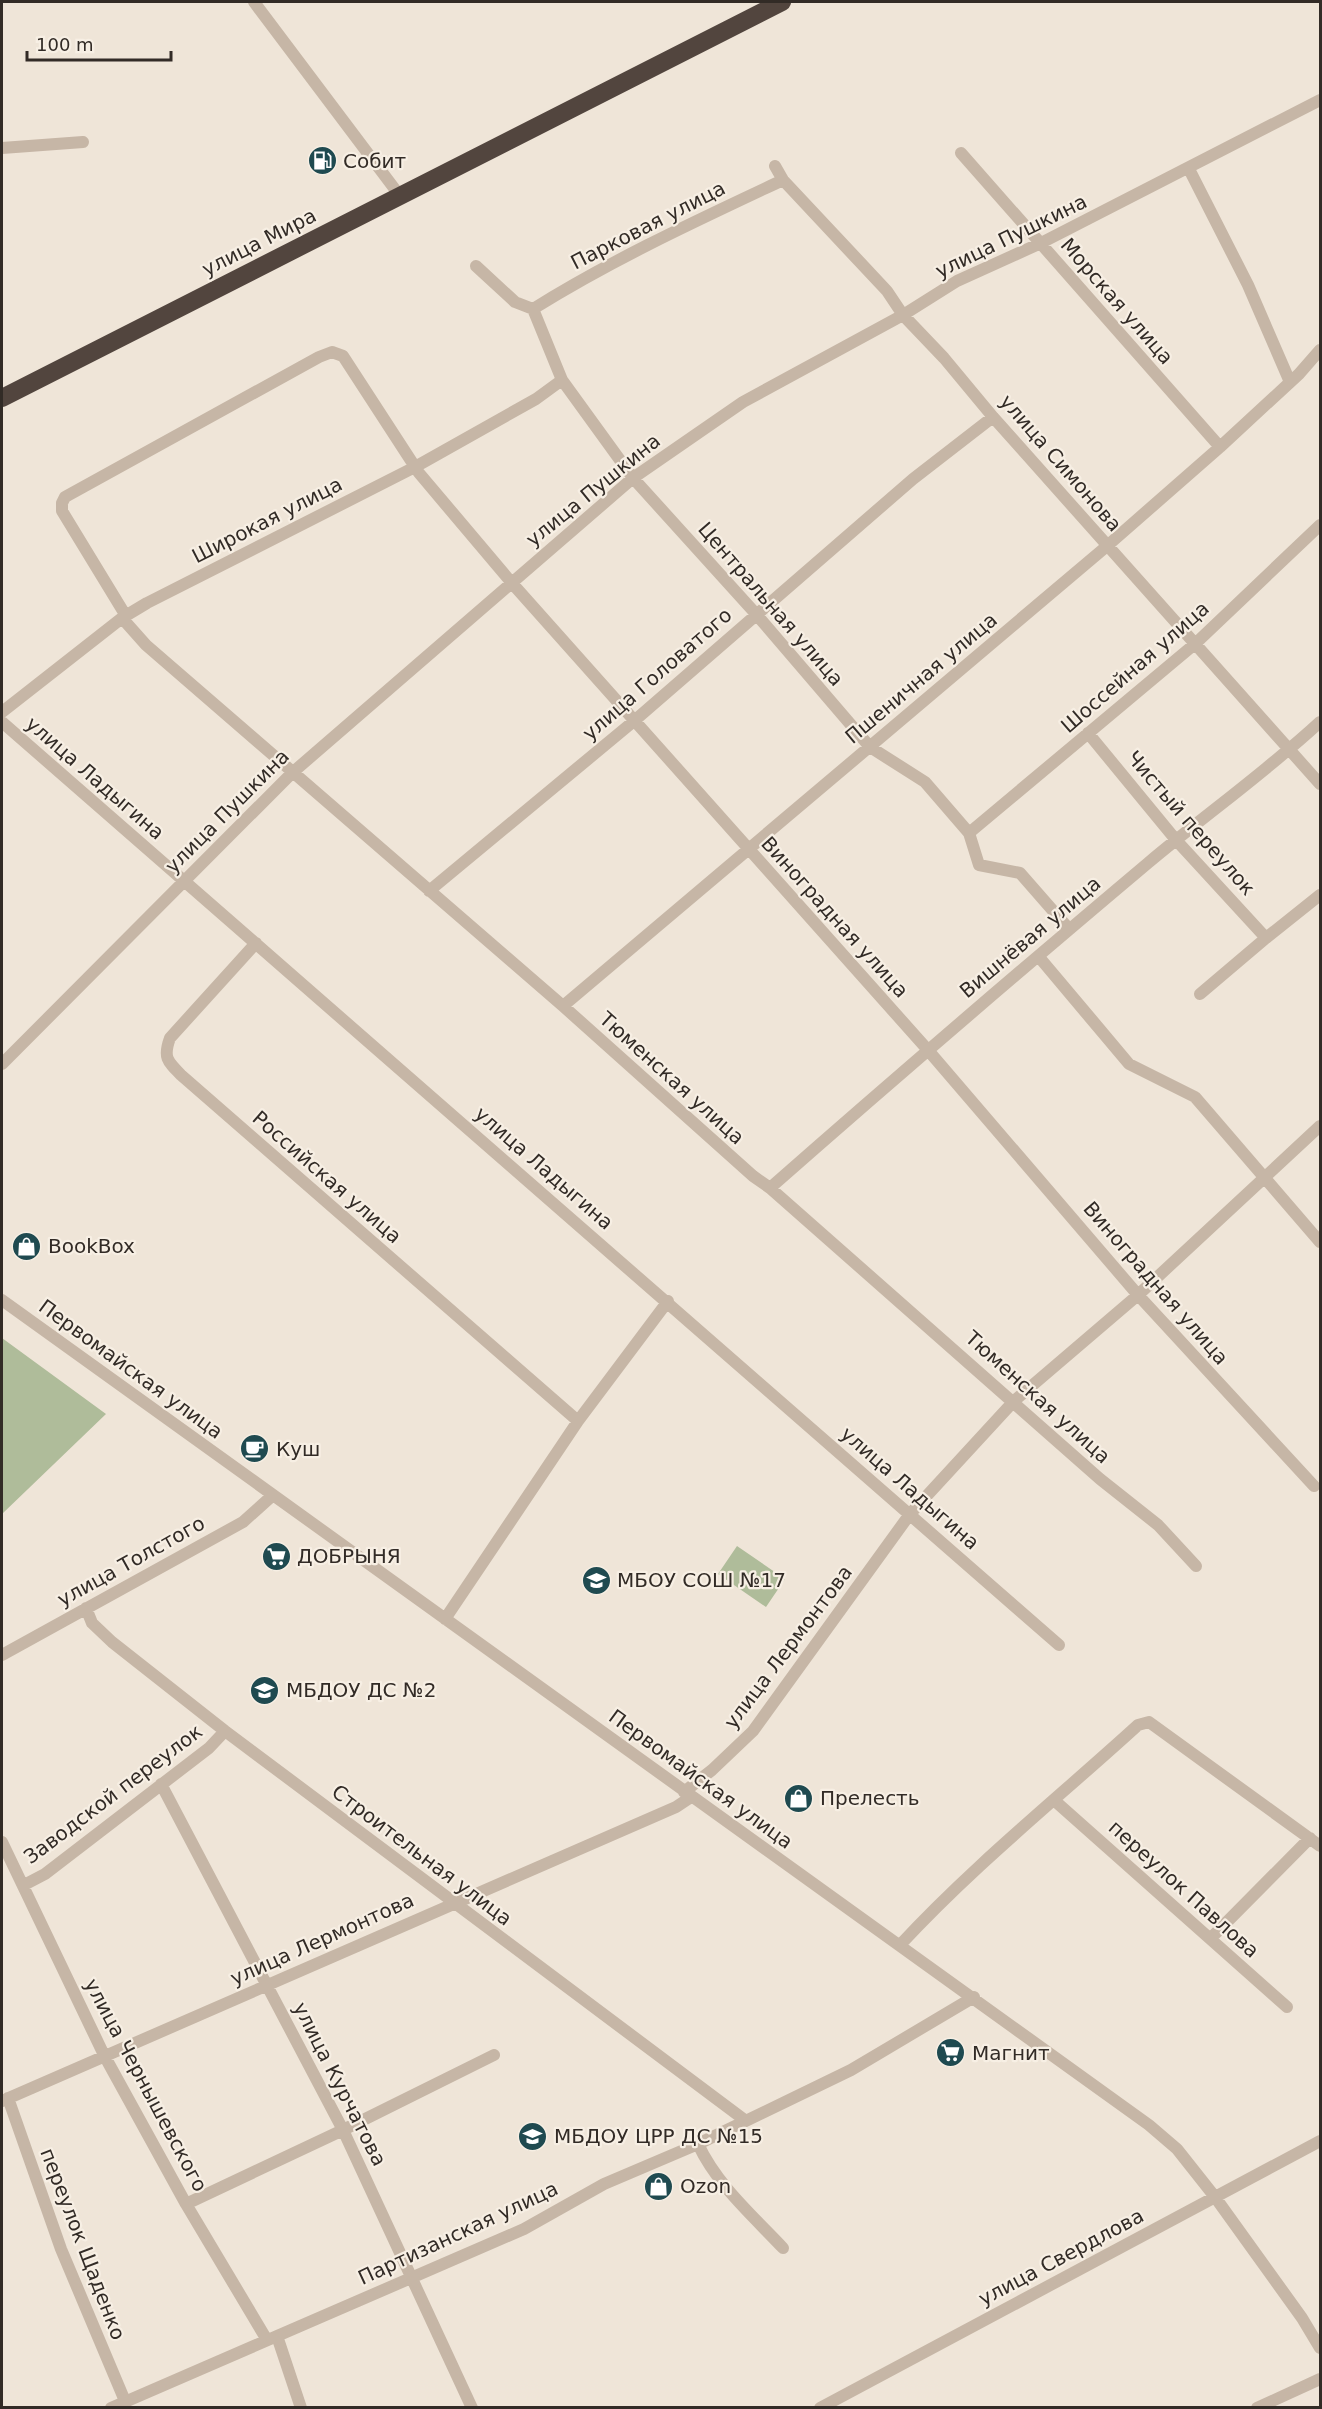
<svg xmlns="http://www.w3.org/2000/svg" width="1322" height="2409" font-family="'DejaVu Sans',sans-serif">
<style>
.green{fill:#afbc9a}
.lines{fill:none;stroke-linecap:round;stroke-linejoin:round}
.minor{stroke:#c6b6a6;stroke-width:12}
.highway{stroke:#52453e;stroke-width:18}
.labels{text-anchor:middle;stroke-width:4.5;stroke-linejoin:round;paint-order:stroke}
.poi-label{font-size:20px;fill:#322b26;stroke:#f7efe4;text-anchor:start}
.street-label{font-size:20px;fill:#322b26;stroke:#f7efe4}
</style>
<rect width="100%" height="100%" fill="#efe5d8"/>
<path class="green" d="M 2,1338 L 106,1414 L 2,1514 Z
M 737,1546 L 785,1579 L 766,1607 L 718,1574 Z"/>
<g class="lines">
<path class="minor" d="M 254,2 L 400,196
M 2,148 L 83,142
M 961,153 L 1220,447
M 775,166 L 783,180 L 887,291 L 903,315 L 944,358 L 993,417 L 1320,784
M 1189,169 L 1248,285 L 1290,382
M 476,266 L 515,302 L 533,309 L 562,380 L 633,478 L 756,614 L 870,747 L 925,782 L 969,833 L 979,865 L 1020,873 L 1069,929
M 533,309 C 613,259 698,220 783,180
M 126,616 L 62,511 L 62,503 L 65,497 L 319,357 L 332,352 L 343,356 L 419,473 L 511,582 L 927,1049 L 1138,1295 L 1314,1486
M 122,618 L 146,645 L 563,1006 L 753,1176 L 770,1188 L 1100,1479 L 1158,1525 L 1196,1566
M 2,712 L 122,618 L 147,603 L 415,467 L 536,399 L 562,380
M 2,722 L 1059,1645
M 1088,733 L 1176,840 L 1266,938
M 969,833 L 1196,643 L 1320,525
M 429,891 L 634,721 L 913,479 L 993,417
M 256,943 L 170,1038 C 163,1057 167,1061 181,1075 L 578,1421
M 1039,957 L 1129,1064 L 1195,1097 L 1320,1242
M 1200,994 L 1266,938 L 1320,895
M 563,1006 L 1107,546 L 1220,447 L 1299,374 L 1320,350
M 2,1064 L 292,773 L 633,478 L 743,402 L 903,315 L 957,281 L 1041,243 L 1320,100
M 770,1188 C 895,1078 1021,970 1148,863 C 1205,815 1266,772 1320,722
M 2,1300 L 1149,2125 L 1177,2149 L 1215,2197 L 1302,2318 L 1320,2348
M 86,1608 L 92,1623 L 112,1642 L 225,1731 L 746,2121
M 445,1619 L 578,1421 L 668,1301
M 2,1655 L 243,1522 L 273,1495
M 161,1784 L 343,2130 L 472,2408
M 684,1792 L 712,1770 L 753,1731 L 910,1514 L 1014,1401 L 1138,1295 L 1320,1126
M 1055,1801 L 1287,2007
M 2,1842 L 104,2055 L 186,2204 L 267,2340
M 24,1885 L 45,1874 L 209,1748 L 225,1731
M 1211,1938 L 1310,1838
M 900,1945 C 973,1866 1058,1798 1138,1725 L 1149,1722 L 1320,1846
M 8,2098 L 61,2249 L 125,2401
M 2,2101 L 676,1807 L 691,1797
M 698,2144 C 717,2185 753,2216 783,2248
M 186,2204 L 343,2130 L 494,2055
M 277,2336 L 301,2408
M 111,2408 L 524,2229 L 604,2184 L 698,2144 L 851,2070 L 974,1997
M 820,2408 L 1320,2141
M 1257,2408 L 1320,2379"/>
<path class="highway" d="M 2,398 L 782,2"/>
</g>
<defs>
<symbol id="fuel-disc" viewBox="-11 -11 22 22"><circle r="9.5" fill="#1f4a50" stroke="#f7efe4"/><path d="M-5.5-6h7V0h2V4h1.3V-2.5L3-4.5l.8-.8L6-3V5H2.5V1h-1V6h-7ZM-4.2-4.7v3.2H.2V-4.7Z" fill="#fff"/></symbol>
<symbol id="shop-disc" viewBox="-11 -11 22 22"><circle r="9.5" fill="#1f4a50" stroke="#f7efe4"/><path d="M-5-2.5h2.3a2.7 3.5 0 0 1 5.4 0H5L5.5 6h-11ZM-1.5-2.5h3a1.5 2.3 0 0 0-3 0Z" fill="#fff"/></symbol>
<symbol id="cafe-disc" viewBox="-11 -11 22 22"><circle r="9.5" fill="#1f4a50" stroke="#f7efe4"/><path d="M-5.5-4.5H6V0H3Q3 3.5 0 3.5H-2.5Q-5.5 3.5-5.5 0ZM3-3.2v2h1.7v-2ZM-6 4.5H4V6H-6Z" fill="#fff"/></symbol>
<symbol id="supermarket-disc" viewBox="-11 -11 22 22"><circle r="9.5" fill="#1f4a50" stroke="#f7efe4"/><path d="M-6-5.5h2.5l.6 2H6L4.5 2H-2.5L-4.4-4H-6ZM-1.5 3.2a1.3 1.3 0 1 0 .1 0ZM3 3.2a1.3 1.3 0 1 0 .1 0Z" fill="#fff"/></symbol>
<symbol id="school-disc" viewBox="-11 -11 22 22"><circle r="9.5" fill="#1f4a50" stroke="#f7efe4"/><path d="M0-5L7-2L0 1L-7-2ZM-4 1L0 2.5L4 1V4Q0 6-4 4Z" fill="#fff"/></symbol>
</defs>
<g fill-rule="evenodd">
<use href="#fuel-disc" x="306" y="144" width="33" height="33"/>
<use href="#shop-disc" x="10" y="1230" width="33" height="33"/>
<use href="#cafe-disc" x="238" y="1432" width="33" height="33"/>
<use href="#supermarket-disc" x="260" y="1540" width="33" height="33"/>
<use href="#school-disc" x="580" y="1564" width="33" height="33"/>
<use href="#school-disc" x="248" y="1674" width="33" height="33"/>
<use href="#shop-disc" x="782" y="1782" width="33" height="33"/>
<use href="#supermarket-disc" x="934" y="2036" width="33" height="33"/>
<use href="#school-disc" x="516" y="2120" width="33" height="33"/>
<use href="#shop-disc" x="642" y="2170" width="33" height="33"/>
</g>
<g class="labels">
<g class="poi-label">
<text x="343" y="168">Собит</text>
<text x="48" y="1253">BookBox</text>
<text x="276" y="1456">Куш</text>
<text x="297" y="1563">ДОБРЫНЯ</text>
<text x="617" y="1587">МБОУ СОШ №17</text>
<text x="286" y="1697">МБДОУ ДС №2</text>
<text x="820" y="1805">Прелесть</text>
<text x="972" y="2060">Магнит</text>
<text x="554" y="2143">МБДОУ ЦРР ДС №15</text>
<text x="680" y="2193">Ozon</text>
</g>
<g class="street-label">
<text transform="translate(648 225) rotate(-27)" y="7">Парковая улица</text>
<text transform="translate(1011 236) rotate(-26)" y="7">улица Пушкина</text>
<text transform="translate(259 242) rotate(-27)" y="7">улица Мира</text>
<text transform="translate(1117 301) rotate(49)" y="7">Морская улица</text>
<text transform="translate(1061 463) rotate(49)" y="7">улица Симонова</text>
<text transform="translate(593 490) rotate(-39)" y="7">улица Пушкина</text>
<text transform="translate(267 520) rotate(-27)" y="7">Широкая улица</text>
<text transform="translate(771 604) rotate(49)" y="7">Центральная улица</text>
<text transform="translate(1135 667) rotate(-41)" y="7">Шоссейная улица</text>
<text transform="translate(657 674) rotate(-41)" y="7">улица Головатого</text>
<text transform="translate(921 678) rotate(-40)" y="7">Пшеничная улица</text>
<text transform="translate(95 778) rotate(41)" y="7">улица Ладыгина</text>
<text transform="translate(227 811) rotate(-45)" y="7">улица Пушкина</text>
<text transform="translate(1191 823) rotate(49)" y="7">Чистый переулок</text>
<text transform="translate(835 917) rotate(48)" y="7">Виноградная улица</text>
<text transform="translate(1030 937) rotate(-40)" y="7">Вишнёвая улица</text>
<text transform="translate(672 1078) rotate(42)" y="7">Тюменская улица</text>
<text transform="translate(544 1168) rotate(41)" y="7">улица Ладыгина</text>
<text transform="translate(327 1177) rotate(41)" y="7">Российская улица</text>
<text transform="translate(1156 1283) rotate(49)" y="7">Виноградная улица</text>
<text transform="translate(131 1369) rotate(36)" y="7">Первомайская улица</text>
<text transform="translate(1038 1397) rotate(42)" y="7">Тюменская улица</text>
<text transform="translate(910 1488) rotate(41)" y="7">улица Ладыгина</text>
<text transform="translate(131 1561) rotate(-29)" y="7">улица Толстого</text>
<text transform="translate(788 1647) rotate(-53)" y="7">улица Лермонтова</text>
<text transform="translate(701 1779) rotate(36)" y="7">Первомайская улица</text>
<text transform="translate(113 1794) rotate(-37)" y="7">Заводской переулок</text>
<text transform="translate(422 1855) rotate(37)" y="7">Строительная улица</text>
<text transform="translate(1184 1889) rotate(42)" y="7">переулок Павлова</text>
<text transform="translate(322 1939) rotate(-24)" y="7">улица Лермонтова</text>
<text transform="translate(340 2084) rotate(63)" y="7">улица Курчатова</text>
<text transform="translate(146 2085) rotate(62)" y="7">улица Чернышевского</text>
<text transform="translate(458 2233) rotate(-25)" y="7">Партизанская улица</text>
<text transform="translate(83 2244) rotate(69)" y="7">переулок Щаденко</text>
<text transform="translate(1061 2257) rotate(-28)" y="7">улица Свердлова</text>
</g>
</g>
<rect width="1322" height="2409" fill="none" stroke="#322b26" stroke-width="6"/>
<path d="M27 51v9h144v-9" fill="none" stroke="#322b26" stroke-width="3"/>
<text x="36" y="51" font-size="18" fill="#322b26" stroke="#f7efe4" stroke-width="4.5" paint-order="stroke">100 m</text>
</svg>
